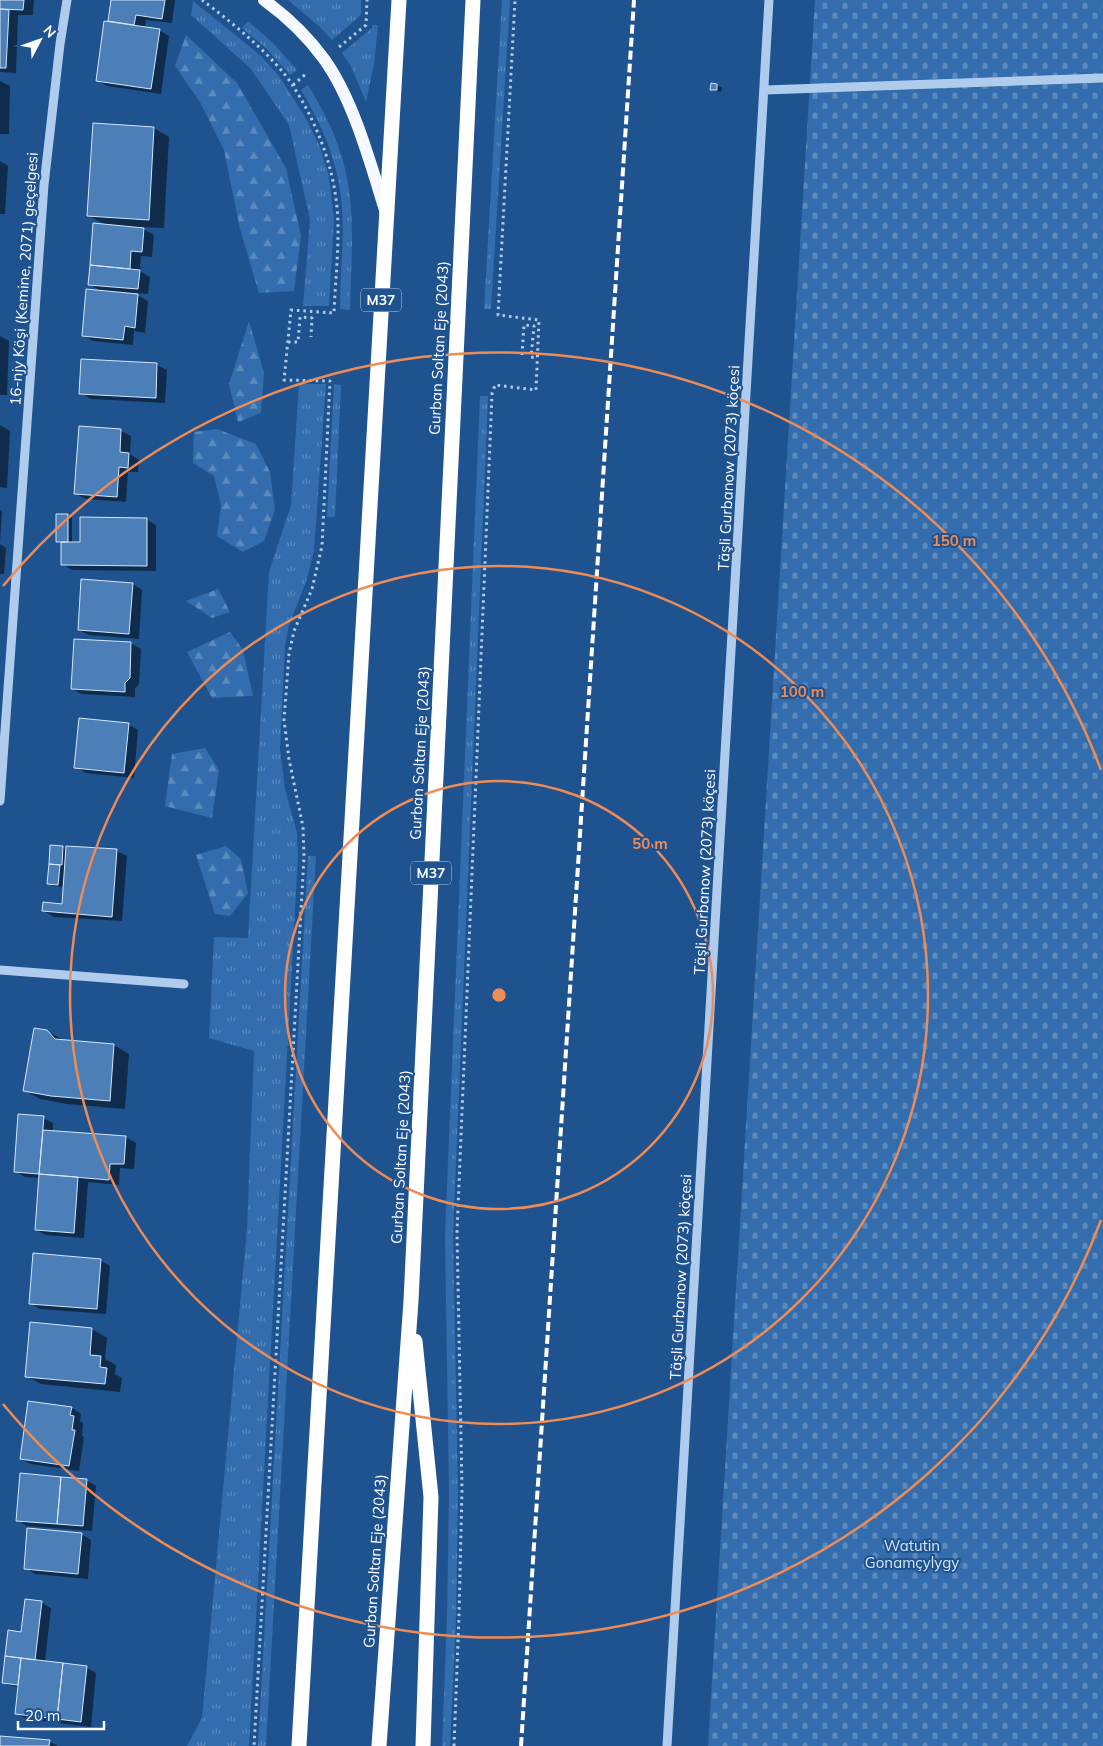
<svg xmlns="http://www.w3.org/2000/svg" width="1103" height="1746" font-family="Mulish,sans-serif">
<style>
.grass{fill:url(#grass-tufts)}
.forest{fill:url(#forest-firs)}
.cemetery{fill:url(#cemetery-stones)}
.shadow{fill:#0007}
.building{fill:#4c7fb8;stroke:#d4e6f9}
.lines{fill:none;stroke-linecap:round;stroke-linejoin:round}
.path{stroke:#afcced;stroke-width:3;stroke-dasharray:2.5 4;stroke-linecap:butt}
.minor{stroke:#afcced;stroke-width:9}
.major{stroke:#f5f9ff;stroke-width:12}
.highway{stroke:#fff;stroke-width:15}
.rail{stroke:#fff;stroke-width:4;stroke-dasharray:9 4;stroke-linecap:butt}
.ring{fill:none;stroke:#ef8b55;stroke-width:2.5}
.labels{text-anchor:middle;stroke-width:4;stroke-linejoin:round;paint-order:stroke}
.shield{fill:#1f5390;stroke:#bccbde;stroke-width:1}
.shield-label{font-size:14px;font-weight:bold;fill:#fff}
.street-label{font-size:15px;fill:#fff;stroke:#1f5390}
.park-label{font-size:15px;fill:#d4e6f9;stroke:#1f5390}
.centre{fill:#ef8b55;stroke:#1f5390;stroke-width:2.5}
.ring-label{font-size:15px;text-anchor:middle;font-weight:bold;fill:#ef8b55;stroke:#1f5390;stroke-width:4;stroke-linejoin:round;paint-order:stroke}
</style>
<defs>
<pattern id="grass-tufts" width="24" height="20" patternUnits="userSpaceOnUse" patternTransform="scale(1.25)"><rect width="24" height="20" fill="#336dad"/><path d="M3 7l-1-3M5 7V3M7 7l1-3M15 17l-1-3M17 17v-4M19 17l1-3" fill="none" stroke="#5c8abd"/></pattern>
<pattern id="forest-firs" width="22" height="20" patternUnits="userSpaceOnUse" patternTransform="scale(1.25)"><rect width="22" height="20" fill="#336dad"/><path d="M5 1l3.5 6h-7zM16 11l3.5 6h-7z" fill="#5c8abd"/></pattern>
<pattern id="cemetery-stones" width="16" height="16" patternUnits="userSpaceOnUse" patternTransform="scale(1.25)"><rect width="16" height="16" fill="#336dad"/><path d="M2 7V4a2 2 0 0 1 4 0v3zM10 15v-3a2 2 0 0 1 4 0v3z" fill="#5c8abd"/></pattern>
</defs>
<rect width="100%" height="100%" fill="#1f5390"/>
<path class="grass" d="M 288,0 L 361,0 L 361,15 L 332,40 L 320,27 Z
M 502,0 L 510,0 L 491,309 L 484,309 Z
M 193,1 L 260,55 L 279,76 L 307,120 L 320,147 L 329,177 L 334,220 L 329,306 L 303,306 L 310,220 L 289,125 L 251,69 L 191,15 Z
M 248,21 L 273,43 L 297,70 L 290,75 L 267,49 L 242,28 Z
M 372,25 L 378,25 L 374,64 L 366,102 L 351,66 L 342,53 L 372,28 Z
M 308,85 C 324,111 338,139 345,169 C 356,215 351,263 350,310 L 340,309 C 340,270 346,229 340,190 C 335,154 319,120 301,90 Z
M 299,384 L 326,384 L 314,551 L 306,582 L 289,625 L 285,645 L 280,749 L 285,789 L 297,833 L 298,856 L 249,1746 L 187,1746 L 202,1718 L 247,1229 L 254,1051 L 209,1038 L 214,937 L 248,938 L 269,572 L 291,505 Z
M 334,384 L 341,385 L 335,517 L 327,517 Z
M 480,396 L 488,396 L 453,1234 L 458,1493 L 456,1617 L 450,1746 L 442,1746 L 447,1617 L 449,1493 L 445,1234 Z
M 308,856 L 316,856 L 266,1746 L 258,1746 Z"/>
<path class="forest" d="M 186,35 L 237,83 L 286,168 L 301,236 L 294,291 L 259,293 L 240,229 L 224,150 L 200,102 L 175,66 Z
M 249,321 L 264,373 L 261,413 L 238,422 L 229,384 Z
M 217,429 L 256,444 L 270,472 L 275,510 L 264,541 L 243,552 L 217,536 L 221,505 L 214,476 L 193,463 L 194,432 Z
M 218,589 L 230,612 L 212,618 L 186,601 Z
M 230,632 L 243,650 L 253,696 L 212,698 L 187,652 Z
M 205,748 L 219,770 L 212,818 L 165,806 L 172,754 Z
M 226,846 L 241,859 L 248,893 L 230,916 L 215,914 L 196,855 Z"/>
<path class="cemetery" d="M 815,0 L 1103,0 L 1103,1746 L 708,1746 Z"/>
<path class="shadow" d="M 0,0 L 34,0 L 33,15 L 18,15 L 16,73 L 0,72 Z
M 113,0 L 175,0 L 172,23 L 146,20 L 145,28 L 159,30 L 169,36 L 161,94 L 107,86 L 97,80 Z
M 0,81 L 10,86 L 9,134 L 0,134 Z
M 712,85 L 722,87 L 721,92 L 712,89 Z
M 94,125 L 154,128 L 169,137 L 164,228 L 140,227 L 154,235 L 152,257 L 141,256 L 140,271 L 150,277 L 148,294 L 134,293 L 148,301 L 145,333 L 134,331 L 133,345 L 93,341 L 83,335 L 102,292 L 89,284 L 95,224 L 106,225 L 89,216 Z
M 0,161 L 8,166 L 5,214 L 0,214 Z
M 0,336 L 9,341 L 7,395 L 0,395 Z
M 157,365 L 167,370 L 165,403 L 91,399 L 81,393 Z
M 0,425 L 10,431 L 7,488 L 0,487 Z
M 81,427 L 121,431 L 131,436 L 130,454 L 139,460 L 138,472 L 128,472 L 126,502 L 86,499 L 76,494 Z
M 0,510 L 2,511 L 0,542 Z
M 68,515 L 72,518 L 72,543 L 81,543 L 146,519 L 156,525 L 156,571 L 72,570 L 62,564 L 62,544 L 57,541 Z
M 0,544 L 6,548 L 4,574 L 0,574 Z
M 133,584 L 142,590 L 139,639 L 89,635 L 79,630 Z
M 75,640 L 131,643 L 141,649 L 139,684 L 135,689 L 135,697 L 82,694 L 72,689 Z
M 128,724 L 138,730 L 134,778 L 86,773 L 76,767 Z
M 52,846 L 62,847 L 67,850 L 117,851 L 127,856 L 122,921 L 54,917 L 44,911 L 63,905 L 65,887 L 53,886 L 49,883 Z
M 47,1031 L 63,1040 L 114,1045 L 129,1054 L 125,1109 L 67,1104 L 40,1099 L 25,1091 Z
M 43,1118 L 53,1123 L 53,1132 L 126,1137 L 136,1143 L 134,1169 L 120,1168 L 119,1185 L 88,1182 L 84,1238 L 46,1235 L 36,1230 L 40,1178 L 25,1177 L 15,1171 Z
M 100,1260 L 110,1266 L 106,1314 L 40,1309 L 30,1303 Z
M 92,1329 L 107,1338 L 105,1359 L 116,1365 L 115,1374 L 122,1378 L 120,1392 L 41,1384 L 26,1376 Z
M 72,1408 L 81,1414 L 80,1421 L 83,1423 L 82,1436 L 84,1437 L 79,1471 L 31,1464 L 21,1459 Z
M 86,1480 L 96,1486 L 92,1531 L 27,1526 L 17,1520 Z
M 81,1534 L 91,1540 L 88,1579 L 35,1574 L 25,1568 Z
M 41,1602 L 51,1608 L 45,1662 L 87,1668 L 96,1673 L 91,1727 L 26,1719 L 16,1713 L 19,1687 L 8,1685 L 3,1682 L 22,1633 Z
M 0,1737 L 49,1741 L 58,1746 L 0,1746 Z"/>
<path class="building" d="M 0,0 L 24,0 L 23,10 L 0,9 Z
M 111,0 L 165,0 L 162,19 L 136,15 L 134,25 L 108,21 Z
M 0,9 L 9,10 L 6,68 L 0,68 Z
M 104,21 L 160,29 L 151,89 L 96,81 Z
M 711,83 L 717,84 L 717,90 L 710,90 Z
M 93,123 L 154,127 L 149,220 L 87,216 Z
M 93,223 L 144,228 L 142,252 L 131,251 L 130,269 L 90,265 Z
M 90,265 L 140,270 L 138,289 L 88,285 Z
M 86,289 L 138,294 L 135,328 L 125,326 L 123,340 L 82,336 Z
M 81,359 L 157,363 L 156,398 L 79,394 Z
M 79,426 L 121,429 L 120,452 L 129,453 L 128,468 L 119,467 L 117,497 L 74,494 Z
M 56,514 L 68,514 L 68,542 L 56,542 Z
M 80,517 L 147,518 L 147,566 L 61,565 L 61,542 L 80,542 Z
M 81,579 L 133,583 L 129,634 L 78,630 Z
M 74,639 L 131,642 L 130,678 L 125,683 L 125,692 L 71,689 Z
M 79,718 L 129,723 L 124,773 L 74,768 Z
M 50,845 L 63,846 L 62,865 L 49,864 Z
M 66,846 L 117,849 L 112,917 L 42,911 L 43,902 L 62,904 Z
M 49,864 L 60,865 L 58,885 L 47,884 Z
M 34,1028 L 47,1030 L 55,1039 L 114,1044 L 110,1101 L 51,1096 L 23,1091 Z
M 18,1114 L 44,1116 L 39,1174 L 14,1172 Z
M 43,1130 L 126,1136 L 124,1164 L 110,1164 L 109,1180 L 39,1174 Z
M 39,1174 L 78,1177 L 74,1233 L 35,1230 Z
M 33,1253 L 101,1259 L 97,1309 L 29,1304 Z
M 30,1322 L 92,1328 L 90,1355 L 101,1356 L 100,1367 L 107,1368 L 105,1384 L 25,1377 Z
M 28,1401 L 72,1407 L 70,1415 L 74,1416 L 72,1430 L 75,1430 L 69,1466 L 20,1459 Z
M 20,1473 L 61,1477 L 57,1524 L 16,1521 Z
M 61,1477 L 87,1479 L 83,1526 L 57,1524 Z
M 27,1528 L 82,1533 L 78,1574 L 24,1569 Z
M 25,1599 L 42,1601 L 35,1660 L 5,1656 L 8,1630 L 21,1632 Z
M 5,1656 L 21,1658 L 18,1685 L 2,1683 Z
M 21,1658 L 63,1663 L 57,1719 L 15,1714 Z
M 63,1663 L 87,1666 L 81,1722 L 57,1719 Z
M 0,1736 L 50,1740 L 49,1746 L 0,1746 Z"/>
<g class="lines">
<path class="path" d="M 202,0 C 229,20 276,58 293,86 C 321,129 339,181 338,233 C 338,259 335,286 334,313 L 291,310 L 284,380 L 330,381 L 322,546 L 312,589 L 294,631 L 289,654 L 284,720 L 289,759 L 303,827 L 304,857 L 254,1746
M 339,47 L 366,25 L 367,0
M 293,85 L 307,73
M 288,342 L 298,342 L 300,317 L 312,318 L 311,337
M 522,355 L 524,325 L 534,326 L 531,357 L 537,358
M 454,1746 L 459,1616 L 462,1490 L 457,1232 L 492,394 L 495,385 L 536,390 L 539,320 L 498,315 L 515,0"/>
<path class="minor" d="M 765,90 L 1103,78
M 0,801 L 44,185 L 60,44 L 67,0
M 0,970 L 184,984
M 667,1746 L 769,0"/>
<path class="major" d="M 264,0 C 286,16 308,37 324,59 C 353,99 370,162 385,210"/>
<path class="highway" d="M 415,1341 L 431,1497 L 423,1746
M 299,1746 L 399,0
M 379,1746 L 411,1301 L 473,0"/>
<path class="rail" d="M 521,1746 L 634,0"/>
</g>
<g class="ring">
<circle cx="499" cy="995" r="214"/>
<circle cx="499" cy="995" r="429"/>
<path d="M1101 1220A643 643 0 0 1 3 1404M3 586A643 643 0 0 1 1101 770"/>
</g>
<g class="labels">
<g class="shield">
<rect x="361" y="288.5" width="40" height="23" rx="4"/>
<rect x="411" y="861.5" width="40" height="23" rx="4"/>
</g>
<g class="shield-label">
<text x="381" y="305">M37</text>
<text x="431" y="878">M37</text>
</g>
<g class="street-label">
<text transform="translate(24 279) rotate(-86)" y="5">16-njy Köşi (Kemine, 2071) geçelgesi</text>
<text transform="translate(439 348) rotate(-87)" y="5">Gurban Soltan Eje (2043)</text>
<text transform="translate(729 468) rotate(-87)" y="5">Täşli Gurbanow (2073) köçesi</text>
<text transform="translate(420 753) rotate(-87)" y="5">Gurban Soltan Eje (2043)</text>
<text transform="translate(705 872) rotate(-87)" y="5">Täşli Gurbanow (2073) köçesi</text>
<text transform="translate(401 1157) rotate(-87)" y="5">Gurban Soltan Eje (2043)</text>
<text transform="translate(681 1277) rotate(-87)" y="5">Täşli Gurbanow (2073) köçesi</text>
<text transform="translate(375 1561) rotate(-86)" y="5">Gurban Soltan Eje (2043)</text>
</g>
<g class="park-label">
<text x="912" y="1551">Watutin<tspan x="912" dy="17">Gonamçylygy</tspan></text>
</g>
</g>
<circle cx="499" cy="995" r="8" class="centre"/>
<g class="ring-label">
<text x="954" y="546">150 m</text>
<text x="802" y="697">100 m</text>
<text x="650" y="849">50 m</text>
</g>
<g transform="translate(40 40) rotate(49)" stroke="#1f5390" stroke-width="4" paint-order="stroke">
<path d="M0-4L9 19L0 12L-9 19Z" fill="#ffffff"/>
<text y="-8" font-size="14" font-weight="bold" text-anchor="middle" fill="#ffffff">N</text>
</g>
<path d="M18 1721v8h86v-8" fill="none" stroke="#ffffff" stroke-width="2.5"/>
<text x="25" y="1721" font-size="15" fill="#ffffff" stroke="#1f5390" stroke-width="4" paint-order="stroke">20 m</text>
</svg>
